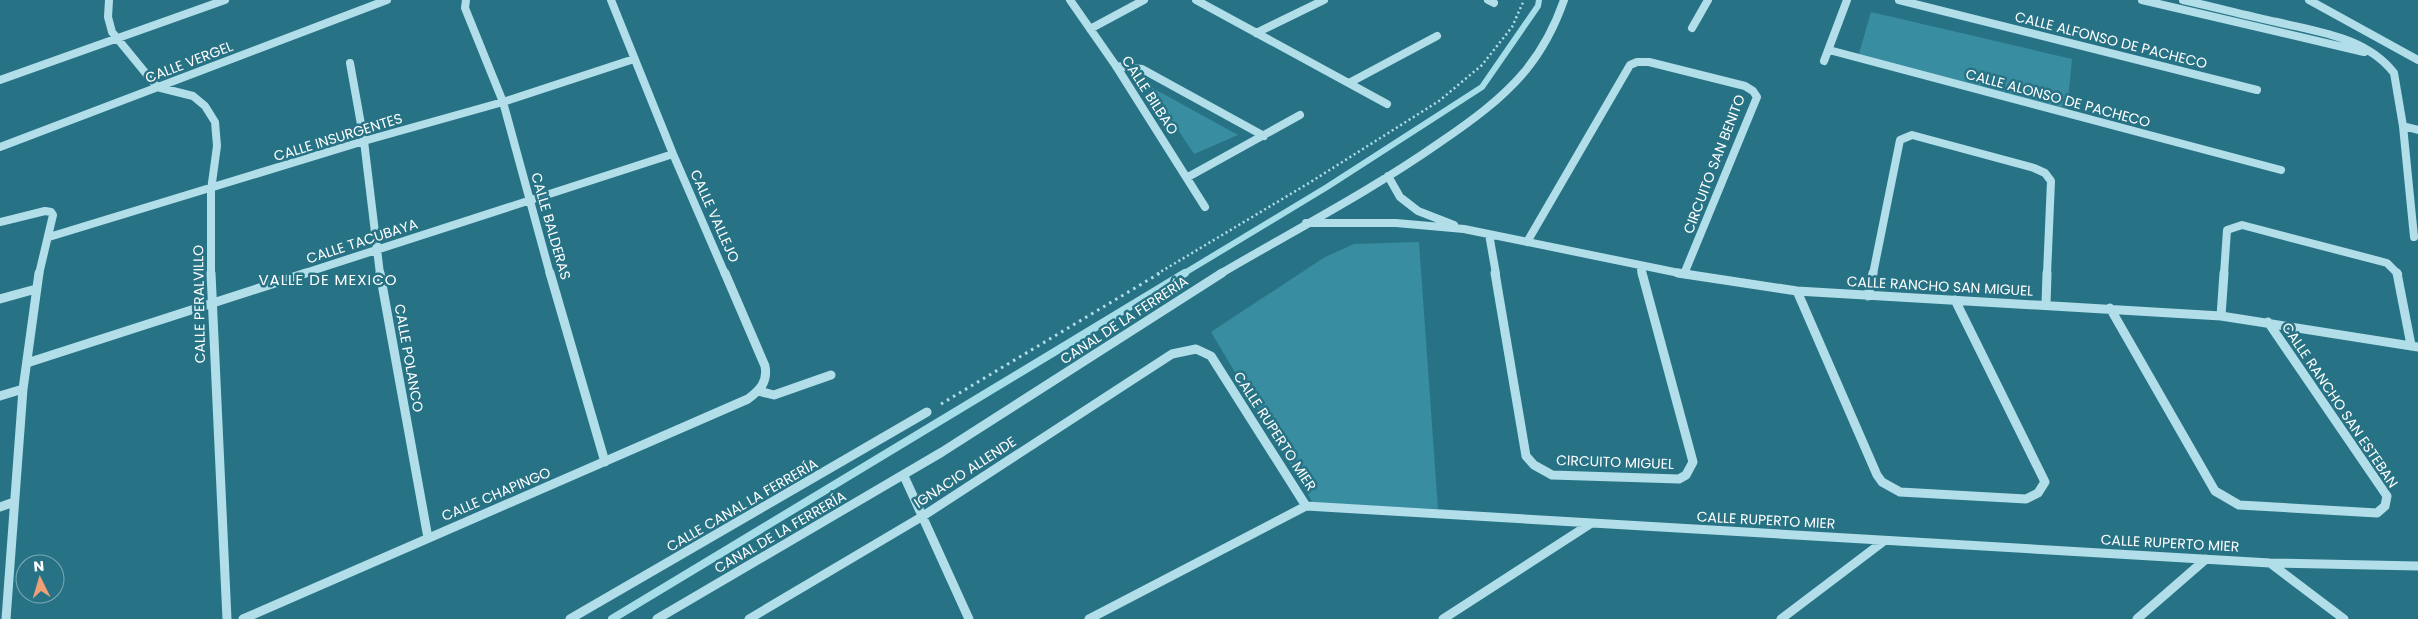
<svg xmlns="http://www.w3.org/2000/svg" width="2418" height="619" font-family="Poppins,sans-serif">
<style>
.green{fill:#388da0}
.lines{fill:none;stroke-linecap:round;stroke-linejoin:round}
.stream-far1{stroke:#a5dde8;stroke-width:6}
.stream{stroke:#a5dde8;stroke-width:8}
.path-far1{stroke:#b1dee8;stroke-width:2.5;stroke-dasharray:2 3;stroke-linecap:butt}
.path{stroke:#b1dee8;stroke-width:3;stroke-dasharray:2.5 4.5;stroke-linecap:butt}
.minor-far1{stroke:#b1dee8;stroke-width:8}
.minor{stroke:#b1dee8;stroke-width:9}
.labels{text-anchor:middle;stroke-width:5;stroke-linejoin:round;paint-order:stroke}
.street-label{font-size:14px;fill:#fff;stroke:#277385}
.neighbourhood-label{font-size:15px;letter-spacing:1px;fill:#fff;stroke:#277385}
</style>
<rect width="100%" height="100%" fill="#277385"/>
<path class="green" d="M 1871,12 L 2072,59 L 2067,111 L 1858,57 Z
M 1149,86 L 1238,135 L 1194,154 Z
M 1419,242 L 1438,509 L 1313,503 L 1211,332 L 1325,257 L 1354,244 Z"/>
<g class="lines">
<path class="stream-far1" d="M 1183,274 L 1327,187 L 1482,87 L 1538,6 L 1539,0"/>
<path class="stream" d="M 612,619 L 1185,273"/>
<path class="path-far1" d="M 1157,274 L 1309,183 L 1439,101 L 1482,65 L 1512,27 L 1524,0"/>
<path class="path" d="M 941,404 L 1160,273"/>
<path class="minor-far1" d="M 109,0 L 108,17 L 112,32 L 157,87 L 193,96 L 205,106 L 215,122 L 217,146 L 211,190 L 211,274
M 466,0 L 465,8 L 503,102 L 550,274
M 611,0 L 673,154 L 725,274
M 1070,0 L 1116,66 L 1205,207
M 1196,0 L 1387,104
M 1488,0 L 1494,3
M 1899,0 L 2257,90
M 2142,0 L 2364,52
M 2183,0 C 2214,7 2245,15 2277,22 C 2318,32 2366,37 2394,73 L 2403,126 L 2414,237
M 2309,0 L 2418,60
M 1692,28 L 1708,0
M 1090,29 L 1144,0
M 1256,33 L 1324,0
M 1829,50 L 2281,170
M 1824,61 L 1847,0
M 350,63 L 364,141 L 380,274
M 1116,66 L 1142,69 L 1264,136
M 0,80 L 225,0
M 1349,83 L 1437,36
M 2403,126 L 2418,130
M 0,147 L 387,0
M 1388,176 L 1400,197 L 1418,211 L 1454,225
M 1188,177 L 1300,115
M 0,222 L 45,211 L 51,212 L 53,215 L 39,274
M 1306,223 L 1396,223 L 1464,229 L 1684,274
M 1489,234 L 1496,274
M 49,237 L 364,141 L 503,102 L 634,59
M 1527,242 L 1630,65 L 1637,62 L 1649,62 L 1745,86 L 1753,91 L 1757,97 L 1684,274
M 1640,265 L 1642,274
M 302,274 L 673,154
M 1220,274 C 1293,231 1369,192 1439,143 C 1470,122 1502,99 1526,70 C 1543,49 1555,26 1564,0
M 1873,274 L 1900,140 L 1912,135 L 2034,168 L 2045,173 L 2051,181 L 2047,274
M 2224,274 L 2227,230 L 2242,225 L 2387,263 L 2398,274"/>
<path class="minor" d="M 211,273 L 227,619
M 380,273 L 428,538
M 550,273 L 605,462
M 1495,273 L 1526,456 L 1534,465 L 1552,475 L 1679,479 L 1686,475 L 1693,462 L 1642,273
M 1678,273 L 1797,291 L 2221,316 L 2418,347
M 2397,273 L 2411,345
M 1797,291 L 1877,475 L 1882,482 L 1900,492 L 2026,499 L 2038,493 L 2045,482 L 1955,300
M 1868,296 L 1873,273
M 0,299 L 36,289
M 2046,305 L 2047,273
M 2110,308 L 2215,491 L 2239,505 L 2377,513 L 2385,506 L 2387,496 L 2268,322
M 2221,316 L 2224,273
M 30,362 L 306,273
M 758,391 L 774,395 L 831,375
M 0,396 L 23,389
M 904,476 L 969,619
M 0,507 L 14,502
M 2270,563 L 2344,619
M 6,619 L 23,389 L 39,273
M 243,619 L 748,399 C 760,390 768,382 765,366 L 725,273
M 570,619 L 927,412
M 657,619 L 942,452 L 1222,273
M 749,619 L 923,516 L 1172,354 L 1196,349 L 1211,356 L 1306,506 L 2270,563 L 2418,566
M 1089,619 L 1306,506
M 1443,619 L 1590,524
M 1781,619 L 1884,541
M 2137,619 L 2206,559"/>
</g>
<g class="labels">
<g class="street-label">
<text transform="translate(2111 40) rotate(14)" y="5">CALLE ALFONSO DE PACHECO</text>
<text transform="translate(189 62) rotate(-21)" y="5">CALLE VERGEL</text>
<text transform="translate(1150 95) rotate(57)" y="5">CALLE BILBAO</text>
<text transform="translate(2058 98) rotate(15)" y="5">CALLE ALONSO DE PACHECO</text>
<text transform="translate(338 137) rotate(-17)" y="5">CALLE INSURGENTES</text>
<text transform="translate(1714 164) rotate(-69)" y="5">CIRCUITO SAN BENITO</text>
<text transform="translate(715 216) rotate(66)" y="5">CALLE VALLEJO</text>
<text transform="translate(551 226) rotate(74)" y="5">CALLE BALDERAS</text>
<text transform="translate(362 241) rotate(-18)" y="5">CALLE TACUBAYA</text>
<text transform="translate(1940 286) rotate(3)" y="5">CALLE RANCHO SAN MIGUEL</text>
<text transform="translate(199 304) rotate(-91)" y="5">CALLE PERALVILLO</text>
<text transform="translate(1124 320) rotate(-33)" y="5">CANAL DE LA FERRERÍA</text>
<text transform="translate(409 358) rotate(80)" y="5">CALLE POLANCO</text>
<text transform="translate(2340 405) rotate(56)" y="5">CALLE RANCHO SAN ESTEBAN</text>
<text transform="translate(1275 431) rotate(57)" y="5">CALLE RUPERTO MIER</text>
<text transform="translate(1615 462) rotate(2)" y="5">CIRCUITO MIGUEL</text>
<text transform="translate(965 472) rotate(-33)" y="5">IGNACIO ALLENDE</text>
<text transform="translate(496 494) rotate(-23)" y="5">CALLE CHAPINGO</text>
<text transform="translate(742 505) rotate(-30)" y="5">CALLE CANAL LA FERRERÍA</text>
<text transform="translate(1766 520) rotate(3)" y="5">CALLE RUPERTO MIER</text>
<text transform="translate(780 532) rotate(-30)" y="5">CANAL DE LA FERRERÍA</text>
<text transform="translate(2170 543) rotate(3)" y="5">CALLE RUPERTO MIER</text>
</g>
<g class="neighbourhood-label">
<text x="328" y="285">VALLE DE MEXICO</text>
</g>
</g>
<g transform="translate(40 579) rotate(355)"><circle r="24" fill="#277385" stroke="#7dabb6"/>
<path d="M0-4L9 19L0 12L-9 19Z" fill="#f0a076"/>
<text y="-8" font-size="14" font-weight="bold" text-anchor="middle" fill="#ffffff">N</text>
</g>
</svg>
